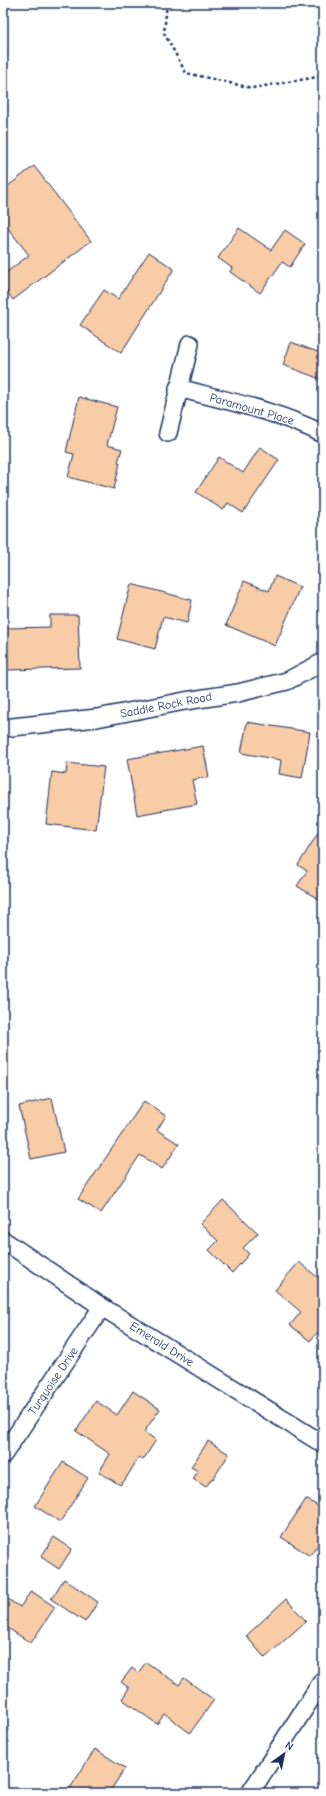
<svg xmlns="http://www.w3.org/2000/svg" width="326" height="1796" font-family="'Comic Neue',sans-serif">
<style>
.building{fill:#f7cca6;stroke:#1b2f5e}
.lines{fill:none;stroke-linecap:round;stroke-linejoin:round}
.minor-casing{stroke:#1b2f5e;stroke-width:20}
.path{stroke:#1b2f5e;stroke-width:2.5;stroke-dasharray:3 3;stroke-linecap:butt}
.minor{stroke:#fff;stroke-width:17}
.labels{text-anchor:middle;stroke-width:3;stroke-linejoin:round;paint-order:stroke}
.street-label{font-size:12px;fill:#1b2f5e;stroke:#fff}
</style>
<rect width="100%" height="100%" fill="#fff"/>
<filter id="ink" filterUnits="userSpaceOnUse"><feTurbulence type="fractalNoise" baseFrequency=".025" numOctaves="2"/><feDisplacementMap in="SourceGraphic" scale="8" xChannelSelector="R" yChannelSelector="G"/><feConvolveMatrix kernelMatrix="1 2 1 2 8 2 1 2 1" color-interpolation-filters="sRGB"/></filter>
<g filter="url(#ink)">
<path class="building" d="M 34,166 L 91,241 L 13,300 L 3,286 L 3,275 L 29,255 L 3,222 L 3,190 Z
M 239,228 L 271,250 L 285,230 L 305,244 L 290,267 L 282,262 L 260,293 L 230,272 L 232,268 L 218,258 Z
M 149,252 L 174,269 L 121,353 L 80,325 L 104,290 L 118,299 Z
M 291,342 L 323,354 L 323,380 L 283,365 Z
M 79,397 L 117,407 L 107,445 L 122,449 L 118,462 L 120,463 L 114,489 L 68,477 L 74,454 L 66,452 Z
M 260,447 L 279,460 L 243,513 L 228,503 L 223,510 L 196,492 L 219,457 L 243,473 Z
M 275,576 L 300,587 L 275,646 L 226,625 L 244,581 L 269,591 Z
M 131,584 L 192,600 L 187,623 L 163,617 L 155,649 L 117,639 Z
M 50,615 L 78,615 L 80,668 L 8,670 L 7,628 L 50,627 Z
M 247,722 L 310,732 L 302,778 L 279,774 L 281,760 L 241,753 Z
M 203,746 L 209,777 L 192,780 L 197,804 L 137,815 L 127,759 Z
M 67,763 L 104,767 L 96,830 L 46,824 L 52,772 L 66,774 Z
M 323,825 L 323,902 L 297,886 L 307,871 L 298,865 Z
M 52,1098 L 64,1152 L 31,1159 L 19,1106 Z
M 144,1101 L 166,1116 L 157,1130 L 179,1144 L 162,1169 L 140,1155 L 101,1213 L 78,1199 Z
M 223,1200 L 258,1233 L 243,1248 L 249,1254 L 232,1273 L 209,1250 L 218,1241 L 200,1224 Z
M 299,1262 L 323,1282 L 323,1326 L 310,1341 L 290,1325 L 301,1312 L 275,1290 Z
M 133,1391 L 160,1409 L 144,1432 L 156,1440 L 143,1460 L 139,1457 L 125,1480 L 120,1485 L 99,1472 L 110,1454 L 76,1431 L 96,1401 L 117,1415 Z
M 208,1441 L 229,1454 L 213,1479 L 212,1478 L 206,1487 L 193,1479 L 198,1471 L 191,1467 Z
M 63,1462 L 88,1478 L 60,1522 L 35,1506 Z
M 306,1499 L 323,1509 L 323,1537 L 310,1556 L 281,1537 Z
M 54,1537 L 72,1549 L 59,1569 L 41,1557 Z
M 64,1579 L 98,1602 L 85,1622 L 51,1599 Z
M 31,1591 L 55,1607 L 31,1643 L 3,1625 L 3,1596 L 20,1607 Z
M 286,1599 L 306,1621 L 265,1658 L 246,1636 Z
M 146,1662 L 179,1685 L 184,1678 L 214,1700 L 190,1733 L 165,1714 L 157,1724 L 122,1699 L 129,1688 L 121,1682 L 132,1668 L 138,1673 Z
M 95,1749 L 125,1768 L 109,1793 L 67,1793 Z"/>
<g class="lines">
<defs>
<path id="minor" d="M 178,388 C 227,401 278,411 323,434
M 168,433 L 190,344
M 3,728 L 97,718 L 185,701 L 238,693 L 287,681 L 323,662
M 3,1240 L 102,1307 L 323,1444
M 3,1455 L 102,1307
M 250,1793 L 323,1680"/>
</defs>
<use href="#minor" class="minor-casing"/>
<path class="path" d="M 167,3 L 164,33 L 186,73 L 252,88 L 323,76"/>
<use href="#minor" class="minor"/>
</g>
</g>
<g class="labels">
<g class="street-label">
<text transform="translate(252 409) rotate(16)" y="4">Paramount Place</text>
<text transform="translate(166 705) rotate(-11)" y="4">Saddle Rock Road</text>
<text transform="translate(162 1344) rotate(32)" y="4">Emerald Drive</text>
<text transform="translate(53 1381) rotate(-56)" y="4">Turquoise Drive</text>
</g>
</g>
<rect width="326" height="1796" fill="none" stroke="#fff" stroke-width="16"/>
<rect x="8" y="8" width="310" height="1780" fill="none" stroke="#1b2f5e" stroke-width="1.5" filter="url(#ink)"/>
<g transform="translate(284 1754) rotate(33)" stroke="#ffffff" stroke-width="3" paint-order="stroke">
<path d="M0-3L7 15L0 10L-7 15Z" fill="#1b2f5e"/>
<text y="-6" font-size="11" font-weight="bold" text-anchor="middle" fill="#1b2f5e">N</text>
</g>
</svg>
